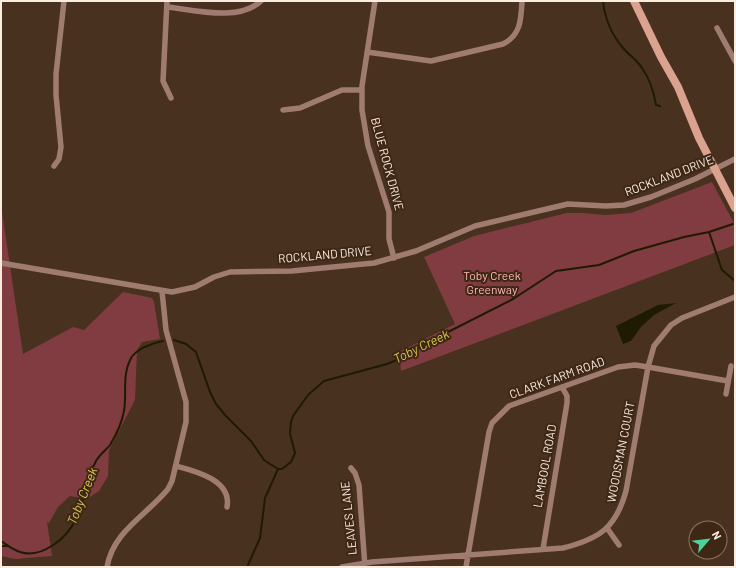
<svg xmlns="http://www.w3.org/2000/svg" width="736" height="568" font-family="Barlow,sans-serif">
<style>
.green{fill:#803c40}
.water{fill:#1f1b02}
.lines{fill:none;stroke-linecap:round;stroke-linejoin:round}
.stream{stroke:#1f1b02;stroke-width:2}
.street{stroke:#a07c70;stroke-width:5.5}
.secondary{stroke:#daa28f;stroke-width:8}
.labels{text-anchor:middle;stroke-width:4;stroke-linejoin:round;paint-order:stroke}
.street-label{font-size:12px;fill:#fbece0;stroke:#3e2715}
.park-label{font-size:12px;fill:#feb7b9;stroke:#3e2715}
.water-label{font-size:13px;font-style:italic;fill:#d8c652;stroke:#3e2715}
</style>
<rect width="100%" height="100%" fill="#48311f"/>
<path class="green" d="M 712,182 L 735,225 L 735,245 L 401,371 L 399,352 L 455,324 L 424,257 L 474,236 L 567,213 L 583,213 L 605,215 L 631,213 Z
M 1,205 L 23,354 L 73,327 L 84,330 L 123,292 L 152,298 L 154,302 L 160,339 L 142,342 L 137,350 L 135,400 L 109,450 L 108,476 L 99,491 L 87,499 L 70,496 L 58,507 L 49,523 L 47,522 L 52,556 L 15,559 L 1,556 Z"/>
<path class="water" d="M 676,303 L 654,315 L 641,327 L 631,341 L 623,344 L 616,326 L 658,305 Z"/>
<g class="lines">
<path class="stream" d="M 603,1 C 605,20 611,34 623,48 C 629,55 637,60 642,68 C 650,79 654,93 656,105 L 660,106
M 709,232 L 722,270 L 735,281
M 174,340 L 186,344 L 196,352 L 210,392 L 216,404 L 225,415 L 251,441 L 264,460 L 278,469 L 282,469 L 291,462 L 295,453 L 290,434 L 291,422 L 293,416 L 308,395 L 324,381 L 387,364 L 402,358 L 448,332 L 513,299 L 556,271 L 599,265 L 634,251 L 684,237 L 709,232 L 733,224
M 1,541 C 7,545 13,550 20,552 C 42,559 67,538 76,519 C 84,500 86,479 96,461 C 99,455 106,450 110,445 C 116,435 122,423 124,411 C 127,395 122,376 130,360 C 135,349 152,343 163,341
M 1,546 L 8,546
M 248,567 L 248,565 L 260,538 L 265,498 L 278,469"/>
<path class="street" d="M 167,1 L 163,81 L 171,98
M 375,1 L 362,86 L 362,110 L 368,146 L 389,212 L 389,239 L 394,258
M 167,7 C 195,10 239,22 261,1
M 717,28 L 735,61
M 367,52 L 431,61 L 503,44 C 521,35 521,19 522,1
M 283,110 L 300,108 L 342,90 L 362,90
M 54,166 L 59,159 L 61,147 L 56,95 L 56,74 L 64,1
M 1,263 L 172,292 L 195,287 L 214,277 L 230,272 L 292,271 L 374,263 L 416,251 L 475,226 L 568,204 L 606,206 L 624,205 L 651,197 L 695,179 L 735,159
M 726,394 L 731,366
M 176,466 C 195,471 232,480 227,507
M 351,468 L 355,473 L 359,485 L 365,567
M 607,528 L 619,545
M 543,549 L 567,403 L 567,396 L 562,387
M 107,567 C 113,531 147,515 168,489 L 172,481 L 186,422 L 186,402 L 166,330 L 162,291
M 342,567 L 372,562 L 563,548 C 599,539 616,528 626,491 L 648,367 L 654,346 L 671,325 L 682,318 L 735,297
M 466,567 L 489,432 L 492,423 L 509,406 L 618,367 L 635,365 L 648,367 L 728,381"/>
<path class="secondary" d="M 634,1 L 661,57 L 678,87 L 699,138 L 735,208"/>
</g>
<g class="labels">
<g class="street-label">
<text transform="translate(387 164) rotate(75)" y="4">BLUE ROCK DRIVE</text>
<text transform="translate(669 176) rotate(-21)" y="4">ROCKLAND DRIVE</text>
<text transform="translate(325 255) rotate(-5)" y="4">ROCKLAND DRIVE</text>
<text transform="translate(557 378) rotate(-20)" y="4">CLARK FARM ROAD</text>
<text transform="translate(621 452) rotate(-79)" y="4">WOODSMAN COURT</text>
<text transform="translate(545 466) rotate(-80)" y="4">LAMBOOL ROAD</text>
<text transform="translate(349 518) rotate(-96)" y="4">LEAVES LANE</text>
</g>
<g class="park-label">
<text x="492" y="280">Toby Creek<tspan x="492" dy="14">Greenway</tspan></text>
</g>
<g class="water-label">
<text transform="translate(421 346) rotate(-26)" y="5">Toby Creek</text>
<text transform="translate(82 496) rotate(-68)" y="5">Toby Creek</text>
</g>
</g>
<rect width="736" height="568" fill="none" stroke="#fbece0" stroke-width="4"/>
<g transform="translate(708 540) rotate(62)"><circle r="19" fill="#3e2715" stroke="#8a7666"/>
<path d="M0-3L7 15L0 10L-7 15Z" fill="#4ad49c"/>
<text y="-6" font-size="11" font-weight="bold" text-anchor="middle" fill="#fbece0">N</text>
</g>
</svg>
